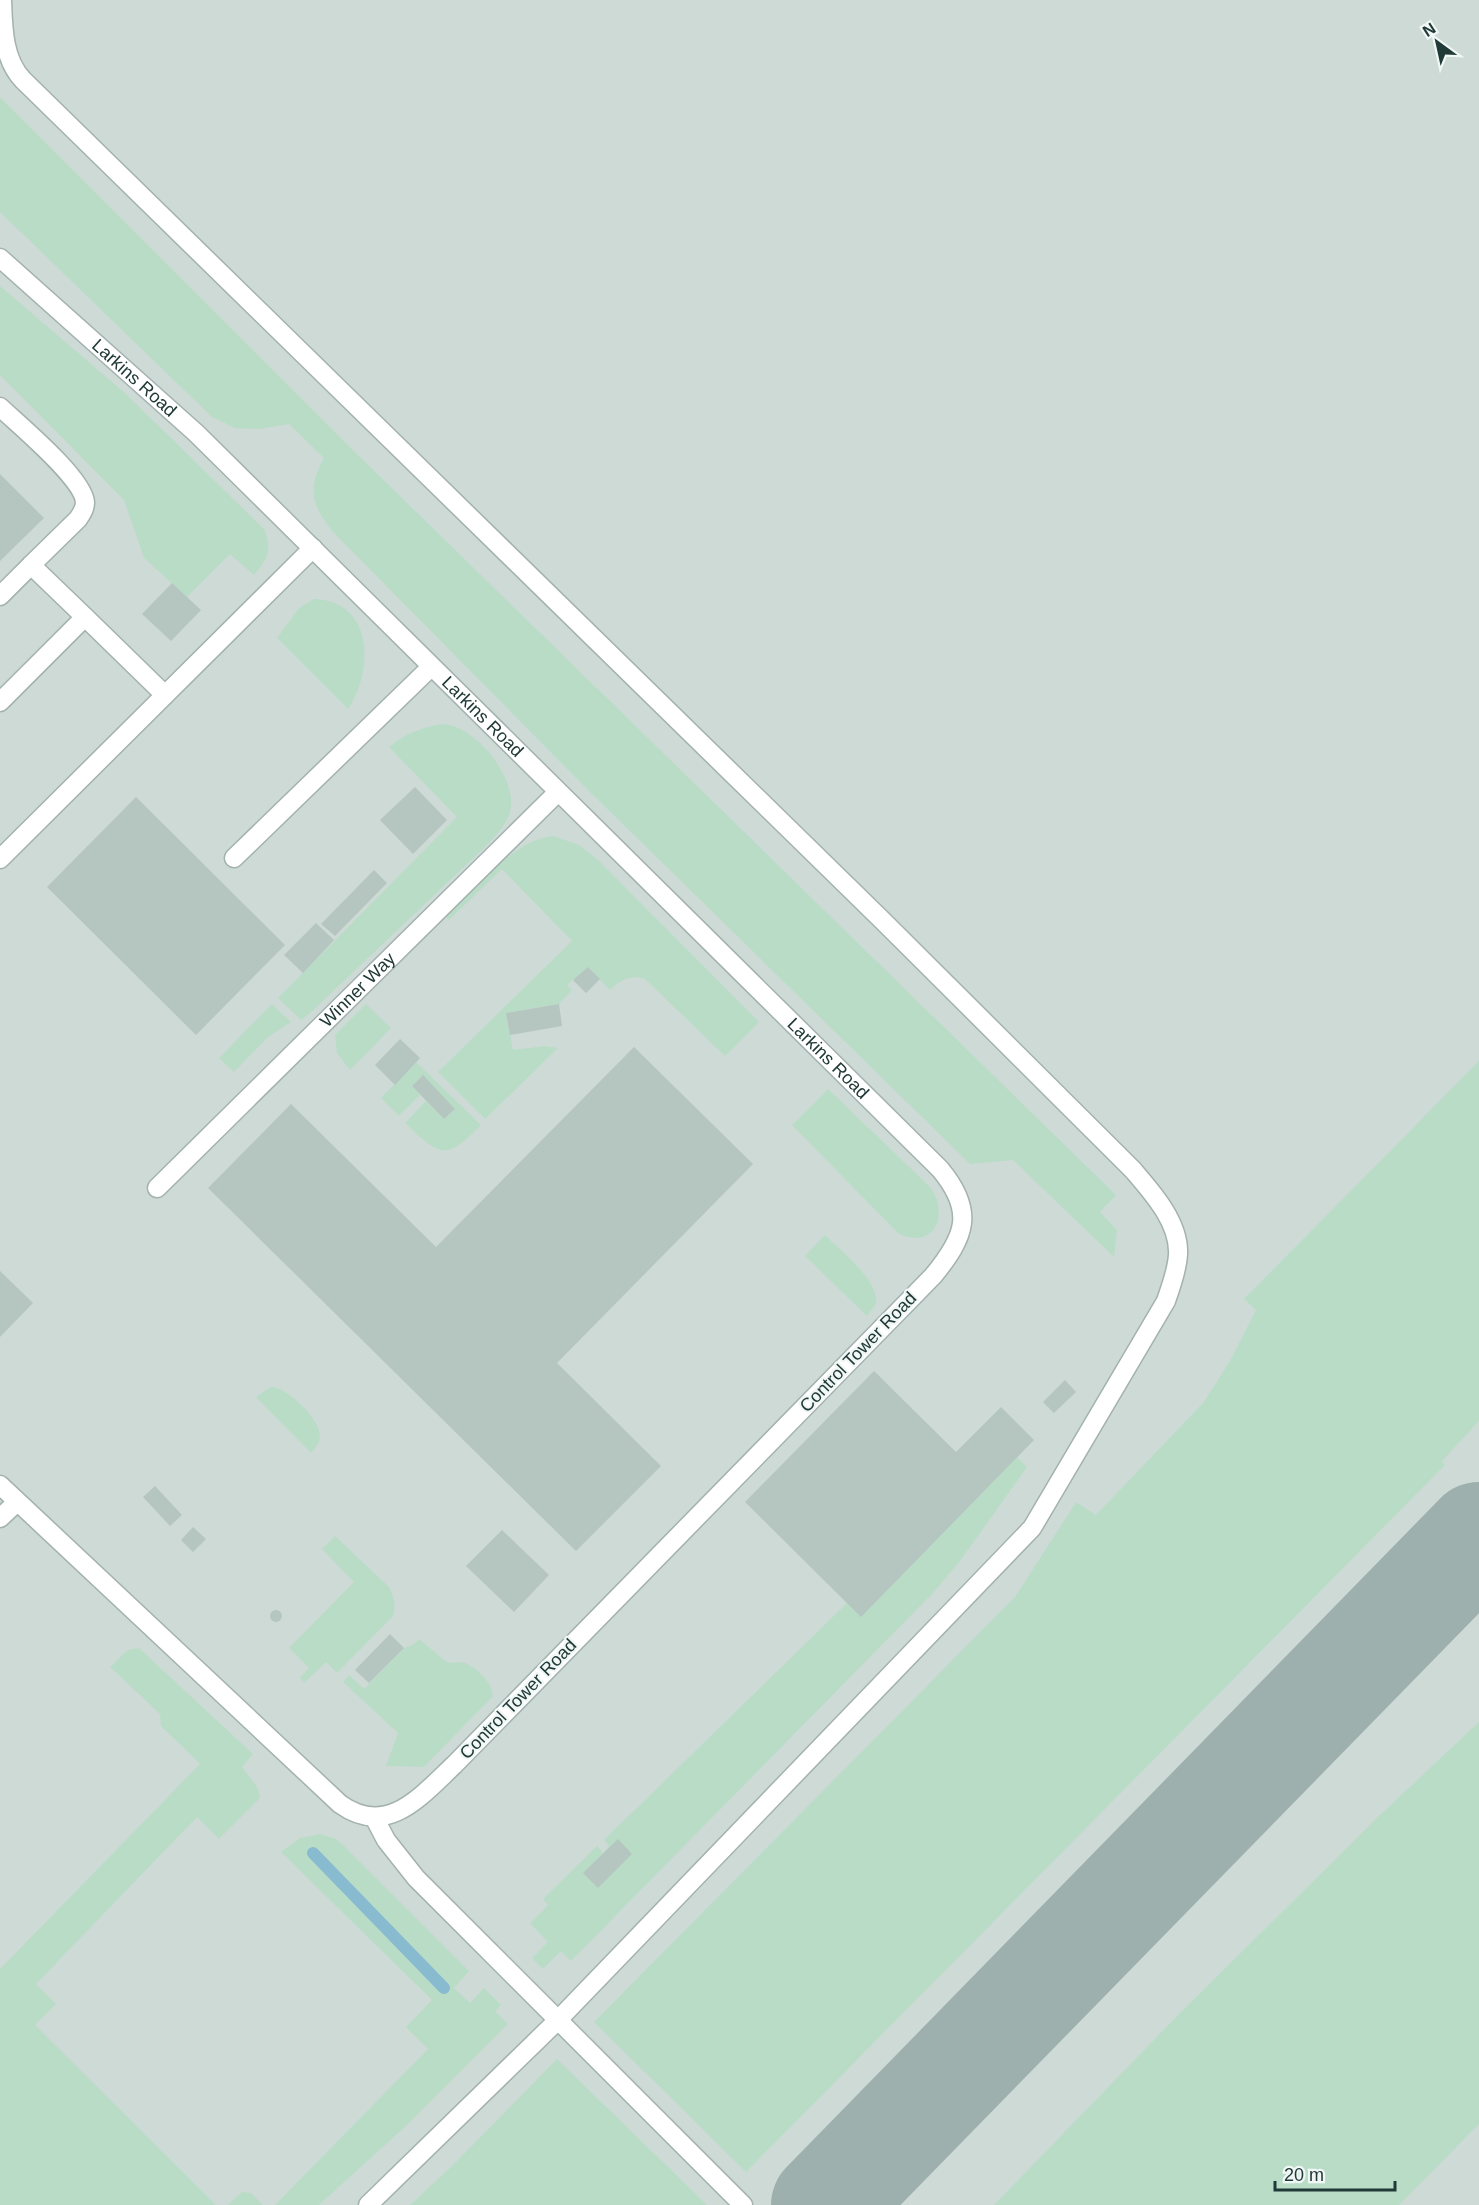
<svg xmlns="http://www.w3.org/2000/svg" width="1479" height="2205" font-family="Arial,sans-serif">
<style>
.built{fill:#cedad6}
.green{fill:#b9dcc7}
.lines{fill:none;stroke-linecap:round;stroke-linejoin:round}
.stream{stroke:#88bbcf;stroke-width:12}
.taxiway{stroke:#9eb0ad;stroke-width:108}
.building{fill:#b5c5c0}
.minor-casing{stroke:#a3b2af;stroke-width:21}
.minor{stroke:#fff;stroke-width:18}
.labels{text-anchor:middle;stroke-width:4.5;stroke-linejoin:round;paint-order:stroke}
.street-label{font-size:18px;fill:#213a37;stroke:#f0f7f5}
</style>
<rect width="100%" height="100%" fill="#e0ebe7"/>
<path class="built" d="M 0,0 L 1479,0 L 1479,2205 L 0,2205 Z"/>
<path class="green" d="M 0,97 L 359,456 L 1116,1195 L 1100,1212 L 1117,1230 L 1114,1257 L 1013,1160 L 970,1164 L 590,792 L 333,532 C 311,504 307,490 324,458 L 289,424 L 259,429 L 235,428 L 212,417 L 0,212 Z
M 0,286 L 126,394 L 265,530 C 271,552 269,557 254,575 L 230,554 L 187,597 L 144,558 L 124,500 L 0,375 Z
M 314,599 C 374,601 374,670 348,709 L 277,638 L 299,608 Z
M 443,724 C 475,726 514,774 511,806 C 510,821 497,834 487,845 L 309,1014 L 301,1020 L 278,998 L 457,817 L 389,747 C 405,734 422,727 443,724 Z
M 554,836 L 579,845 L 598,860 L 759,1022 L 725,1056 L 645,979 C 630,974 621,980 610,990 L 588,967 L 567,985 L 572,990 L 559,1004 L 506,1013 L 513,1050 L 545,1046 L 558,1048 L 485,1119 L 438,1072 L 572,941 L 502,869 L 449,920 L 446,917 C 474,890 513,839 554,836 Z
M 272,1004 L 291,1022 L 268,1037 L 234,1072 L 219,1058 Z
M 366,1004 L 391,1028 L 350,1070 L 337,1053 L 335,1035 Z
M 1479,1061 L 1479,1421 L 1442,1461 L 1445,1465 L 746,2172 L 594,2022 L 1015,1597 L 1076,1502 L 1096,1515 L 1204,1402 L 1231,1359 L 1256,1310 L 1244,1299 Z
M 416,1062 L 481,1125 C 445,1162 440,1156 405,1123 L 426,1101 L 444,1119 L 455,1109 L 422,1076 L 412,1086 L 420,1095 L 399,1116 L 381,1098 Z
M 828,1089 L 930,1187 C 950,1215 934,1250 899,1234 L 792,1125 Z
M 825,1235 C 841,1251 879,1280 876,1304 L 867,1316 L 805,1256 Z
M 271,1387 C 287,1387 320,1419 320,1436 C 320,1443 315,1448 311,1453 L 256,1397 Z
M 1017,1457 L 1027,1467 L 960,1561 L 932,1594 L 571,1961 L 561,1951 L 543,1969 L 532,1958 L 548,1942 L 530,1923 L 548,1905 L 543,1899 L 597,1846 L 603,1853 L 609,1846 L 604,1840 L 847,1603 L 861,1616 Z
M 335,1536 L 389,1587 C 394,1597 396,1605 393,1616 L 337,1673 L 326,1662 L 304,1683 L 300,1678 L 309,1668 L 289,1648 L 354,1582 L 322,1549 Z
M 419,1639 L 448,1663 C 454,1663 462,1661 467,1664 C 478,1669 495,1685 492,1697 L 424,1767 L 386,1766 L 398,1733 L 343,1682 L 349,1675 L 364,1689 L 404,1648 L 414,1644 Z
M 139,1648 L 253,1754 L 242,1767 C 248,1776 260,1786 260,1798 L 219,1839 L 197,1817 L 36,1984 L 56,2004 L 35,2025 L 216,2205 L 0,2205 L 0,1969 L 200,1764 L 161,1726 L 160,1714 L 110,1667 L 128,1650 Z
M 1479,1722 L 1479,2124 L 1399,2205 L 994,2205 L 1180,2013 L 1379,1816 Z
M 320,1834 L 336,1839 L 342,1844 L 469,1971 L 454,1988 L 470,2003 L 484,1988 L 501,2005 L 495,2011 L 508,2024 L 407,2125 L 319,2205 L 275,2205 L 428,2049 L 406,2027 L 432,2000 L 281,1852 L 300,1838 Z
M 557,2059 L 707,2205 L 410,2205 L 452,2166 Z
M 242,2192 L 251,2193 L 263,2205 L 228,2205 Z"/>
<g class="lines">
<path class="stream" d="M 313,1853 L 444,1988"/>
<path class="taxiway" d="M 825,2205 L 1479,1536"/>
</g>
<path class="building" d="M 0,474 L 44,518 L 0,561 Z
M 172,583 L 201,610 L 171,641 L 142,614 Z
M 415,787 L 447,820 L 413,854 L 380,820 Z
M 136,797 L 285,945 L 196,1035 L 47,887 Z
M 374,870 L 387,883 L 335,936 L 321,924 Z
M 316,923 L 334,940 L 303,973 L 284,955 Z
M 588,967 L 600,979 L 586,993 L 573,980 Z
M 559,1004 L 562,1026 L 510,1035 L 506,1013 Z
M 400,1039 L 420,1058 L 395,1085 L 375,1065 Z
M 634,1047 L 753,1164 L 557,1363 L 661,1466 L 576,1551 L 208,1188 L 291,1104 L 436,1247 Z
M 423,1075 L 455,1109 L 444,1119 L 412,1086 Z
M 0,1271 L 33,1303 L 0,1337 Z
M 874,1371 L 956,1452 L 1001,1407 L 1034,1440 L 861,1617 L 745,1502 Z
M 1065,1380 L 1076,1392 L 1054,1413 L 1043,1402 Z
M 155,1486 L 182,1515 L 170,1526 L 143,1497 Z
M 193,1527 L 206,1539 L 193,1552 L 181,1540 Z
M 502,1530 L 549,1575 L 514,1612 L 466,1566 Z
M270 1616a6 6 0 1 1 12 0a6 6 0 1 1-12 0Z
M 390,1634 L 404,1648 L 369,1683 L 355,1670 Z
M 618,1839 L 632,1854 L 598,1888 L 583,1873 Z"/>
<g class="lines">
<defs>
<g id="minor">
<path d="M 2,0 C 3,27 3,59 23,80 L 883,921 L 1133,1170 C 1152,1192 1180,1223 1178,1255 C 1177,1271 1171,1286 1166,1301 L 1032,1528 L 557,2021 L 368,2205"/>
<path id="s1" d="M 0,258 L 196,433 L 940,1169 C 975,1211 966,1236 933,1276 L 454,1765 C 421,1796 387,1838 340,1804 L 0,1485"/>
<path d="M 0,407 C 19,425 83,478 85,502 C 85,509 82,513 78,519 L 31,565 L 85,617"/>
<path d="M 0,596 L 31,565"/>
<path d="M 0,702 L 85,617 L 165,695"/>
<path d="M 234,858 L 431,667"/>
<path d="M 0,859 L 313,548"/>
<path id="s2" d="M 157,1188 L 558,792"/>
<path d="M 0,1518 L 17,1502"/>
<path d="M 374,1817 L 386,1840 L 416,1878 L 743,2205"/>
</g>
</defs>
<use href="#minor" class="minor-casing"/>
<use href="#minor" class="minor"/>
</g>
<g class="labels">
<g class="street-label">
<text dy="6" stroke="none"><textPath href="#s1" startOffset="180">Larkins Road</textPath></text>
<text dy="6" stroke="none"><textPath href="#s1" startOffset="666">Larkins Road</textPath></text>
<text dy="6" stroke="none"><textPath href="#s2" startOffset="282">Winner Way</textPath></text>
<text dy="6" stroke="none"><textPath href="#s1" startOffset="1152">Larkins Road</textPath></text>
<text transform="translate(858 1352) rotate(-46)" y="6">Control Tower Road</text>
<text transform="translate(518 1699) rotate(-46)" y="6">Control Tower Road</text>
</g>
</g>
<g transform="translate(1437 42) rotate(327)" stroke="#f0f7f5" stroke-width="4.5" paint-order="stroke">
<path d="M0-4.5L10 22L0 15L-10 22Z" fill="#213a37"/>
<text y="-9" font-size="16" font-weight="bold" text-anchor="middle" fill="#213a37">N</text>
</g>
<path d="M1275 2181v9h120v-9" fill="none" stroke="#213a37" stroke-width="3"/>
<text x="1284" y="2181" font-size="18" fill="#213a37" stroke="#f0f7f5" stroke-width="4.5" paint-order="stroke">20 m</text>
</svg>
